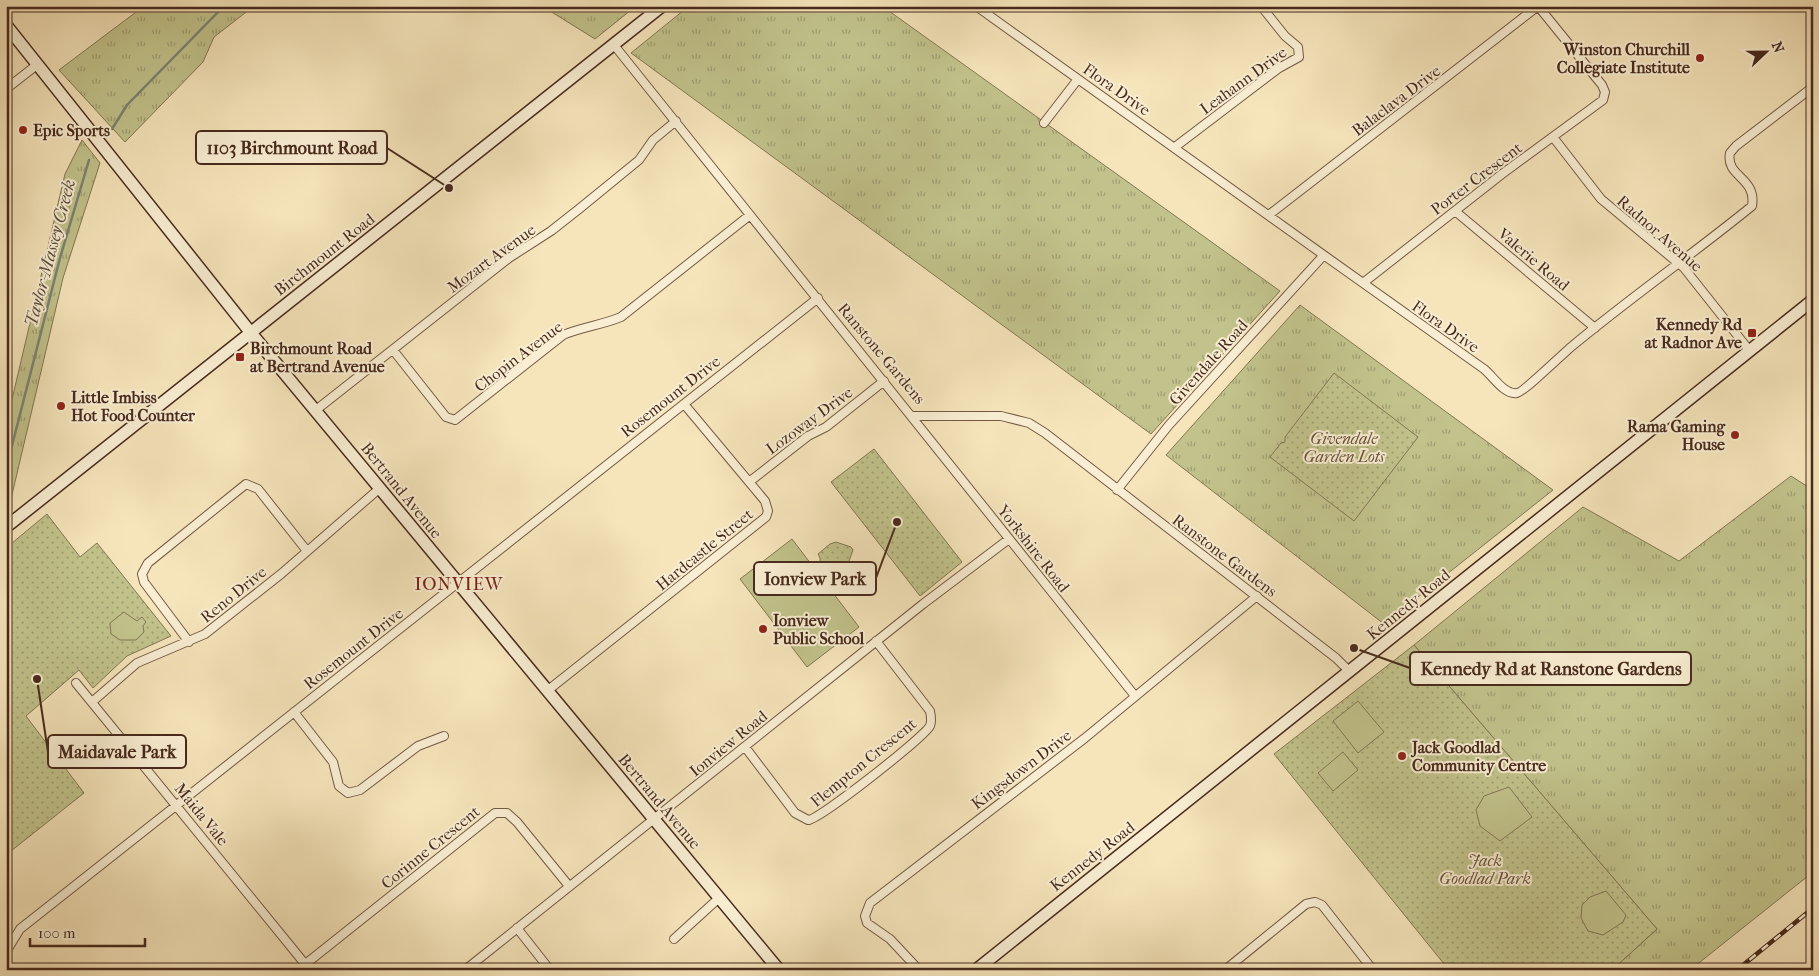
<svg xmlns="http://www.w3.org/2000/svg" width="1819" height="976" font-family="'IM FELL French Canon',serif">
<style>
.grass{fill:url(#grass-tufts);stroke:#847654}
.park{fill:url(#park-dots);stroke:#847654}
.pitch{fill:#c2c38c;stroke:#847654}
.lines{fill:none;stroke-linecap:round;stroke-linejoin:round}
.stream{stroke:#7b8376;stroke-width:2.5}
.street-casing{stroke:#735944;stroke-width:10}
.secondary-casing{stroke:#472a1d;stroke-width:14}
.street{stroke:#f9eed3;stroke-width:8}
.secondary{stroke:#f9eed3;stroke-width:11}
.rail-casing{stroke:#472a1d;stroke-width:4.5}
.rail{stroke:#f9eed3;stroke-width:2.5;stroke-dasharray:8;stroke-linecap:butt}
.poi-dot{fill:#8f2418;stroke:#f9eed3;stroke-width:2}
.labels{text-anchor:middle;stroke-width:4;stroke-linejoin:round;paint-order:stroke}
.poi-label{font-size:16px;font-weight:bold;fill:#472a1d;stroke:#f9eed3;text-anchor:start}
.street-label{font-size:16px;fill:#472a1d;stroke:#f9eed3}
.park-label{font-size:16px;font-style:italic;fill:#665039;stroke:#f9eed3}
.water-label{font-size:18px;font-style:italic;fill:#5c4f42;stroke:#f9eed3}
.neighbourhood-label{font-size:18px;letter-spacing:1px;fill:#7a1f14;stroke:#f9eed3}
.leader{fill:none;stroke:#472a1d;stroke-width:2}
.callout-dot{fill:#472a1d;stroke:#f9eed3;stroke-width:2}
.callout{fill:#f9eed3;stroke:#472a1d;stroke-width:2}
.callout-label{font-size:18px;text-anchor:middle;font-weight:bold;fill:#472a1d}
</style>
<defs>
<pattern id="grass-tufts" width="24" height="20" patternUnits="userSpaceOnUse" patternTransform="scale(1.25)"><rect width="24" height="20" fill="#c2c38c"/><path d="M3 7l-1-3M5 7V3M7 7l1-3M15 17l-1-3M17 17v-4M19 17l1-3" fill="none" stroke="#9f9f72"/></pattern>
<pattern id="park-dots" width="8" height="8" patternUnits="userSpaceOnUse" patternTransform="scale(1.25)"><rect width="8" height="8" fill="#c2c38c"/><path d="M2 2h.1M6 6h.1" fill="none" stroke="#9f9f72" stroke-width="1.8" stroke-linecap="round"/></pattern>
</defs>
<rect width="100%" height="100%" fill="#f6e5bb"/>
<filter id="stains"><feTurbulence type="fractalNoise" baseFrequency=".004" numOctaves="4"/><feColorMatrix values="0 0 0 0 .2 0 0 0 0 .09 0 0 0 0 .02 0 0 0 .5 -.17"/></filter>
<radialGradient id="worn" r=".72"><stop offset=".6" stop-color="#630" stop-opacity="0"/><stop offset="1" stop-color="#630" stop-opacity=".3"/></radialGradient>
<path class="grass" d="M 144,6 L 254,6 L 214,37 L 203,62 L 125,142 L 59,70 Z
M 542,6 L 636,6 L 595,39 Z
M 689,6 L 882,6 L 1280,291 L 1151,434 L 631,53 Z
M 82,140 L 100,163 L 63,278 L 11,499 L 6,495 L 6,425 L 65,174 Z
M 1300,305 L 1553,490 L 1384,624 L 1166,455 Z
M 1791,476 L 1813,490 L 1813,872 L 1690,970 L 1612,970 L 1657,929 L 1414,645 L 1583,507 L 1679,561 Z"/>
<path class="park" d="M 1334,373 L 1418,437 L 1354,521 L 1270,457 L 1281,443 L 1285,442 L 1285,437 Z
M 874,449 L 962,562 L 920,596 L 831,482 Z
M 47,514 L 80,557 L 97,543 L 171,636 L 127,656 L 93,688 L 79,670 L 26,716 L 84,793 L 6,855 L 6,548 Z
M 836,542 L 851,547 L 853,550 L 848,564 L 826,574 L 820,567 L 820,558 L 818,554 L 830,544 Z
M 1414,645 L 1657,929 L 1612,970 L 1449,970 L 1274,754 Z"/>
<path class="pitch" d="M 792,539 L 859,627 L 807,667 L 740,579 Z
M 124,612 L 137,621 L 142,617 L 146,622 L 143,626 L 144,632 L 136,640 L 120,640 L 111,634 L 110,623 Z
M 1358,701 L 1384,732 L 1358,753 L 1333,721 Z
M 1343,752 L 1358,770 L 1333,791 L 1318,773 Z
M 1509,787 L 1532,817 L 1500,841 L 1480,826 L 1476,810 L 1484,796 Z
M 1606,891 L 1626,915 L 1623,922 L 1603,935 L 1588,931 L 1581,918 L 1582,905 L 1590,897 Z"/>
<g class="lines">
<path class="stream" d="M 112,129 L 127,105 L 224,6
M 6,469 L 60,258 L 89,160"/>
<defs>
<path id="street" d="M 976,6 C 1146,127 1314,249 1484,369 C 1493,376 1504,395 1517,393 C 1522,393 1563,354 1571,347 C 1630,298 1693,254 1752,206 C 1757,177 1725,177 1730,153 L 1736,146 L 1813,87
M 614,45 L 1135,696
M 6,89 L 38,64
M 1044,123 L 1078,79
M 1553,137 L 1601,199 L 1684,268 L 1749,350
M 1175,147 L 1279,68 L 1299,57 L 1298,47 L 1285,36 L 1261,6
M 1455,211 L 1595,328
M 1270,214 L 1538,6
M 1363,283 L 1502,174 L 1603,100 L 1605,92 L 1602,85 L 1538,6
M 393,350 L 446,417 L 455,420 L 563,335 C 582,327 602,325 621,317 L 750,215
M 316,410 L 509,258 L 551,231 L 579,209 L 639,160 L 653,140 L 676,121
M 913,416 L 1001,416 L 1029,423 L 1045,433 L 1336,658 L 1350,672
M 749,482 L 808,436 L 826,427 L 884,381
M 1117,490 L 1169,425 L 1323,256
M 189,642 L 144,582 L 142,574 L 148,563 L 246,484 L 258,489 L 307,551
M 76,683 L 305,964
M 547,691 L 766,517 L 768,511 L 765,501 L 684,404
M 92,702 L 137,663 L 205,634 L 281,574 L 380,488
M 294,712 L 333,762 L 339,786 L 348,793 L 360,790 L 418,746 L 444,736
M 745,747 L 795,813 L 808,820 C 819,820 923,738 930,726 C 932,721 931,716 930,711 L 876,641
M 517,928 L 550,970
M 674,939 L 719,898
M 6,952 L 20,929 L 818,298
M 298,970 L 495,813 L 507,813 L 517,822 L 569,886
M 465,970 L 923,604 L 1009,539
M 919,970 L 890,939 L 867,923 L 865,916 L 870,903 L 1085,738 L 1257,596
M 1225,970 L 1306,904 L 1315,902 L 1322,905 L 1373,970"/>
<path id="secondary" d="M 6,25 L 251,333 L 779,970
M 6,527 L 662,6
M 976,970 L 1813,300"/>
</defs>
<use href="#street" class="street-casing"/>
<use href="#secondary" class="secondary-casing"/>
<use href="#street" class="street"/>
<use href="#secondary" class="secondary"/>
<defs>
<path id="rail" d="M 1737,970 L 1813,908"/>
</defs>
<use href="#rail" class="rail-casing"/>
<use href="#rail" class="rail"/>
</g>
<g class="poi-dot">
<circle cx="1700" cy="58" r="5"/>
<circle cx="23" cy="130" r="5"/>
<rect x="1747" y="328" width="10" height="10" rx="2.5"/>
<rect x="235" y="352" width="10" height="10" rx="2.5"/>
<circle cx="61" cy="406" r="5"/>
<circle cx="1735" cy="435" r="5"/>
<circle cx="763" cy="629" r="5"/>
<circle cx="1402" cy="756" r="5"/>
</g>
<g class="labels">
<g class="poi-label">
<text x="1690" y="55" text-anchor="end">Winston Churchill<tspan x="1690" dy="18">Collegiate Institute</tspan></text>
<text x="33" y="136">Epic Sports</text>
<text x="1742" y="330" text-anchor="end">Kennedy Rd<tspan x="1742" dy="18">at Radnor Ave</tspan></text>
<text x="250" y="354">Birchmount Road<tspan x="250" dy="18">at Bertrand Avenue</tspan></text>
<text x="71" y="403">Little Imbiss<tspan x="71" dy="18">Hot Food Counter</tspan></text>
<text x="1725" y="432" text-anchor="end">Rama Gaming<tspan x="1725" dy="18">House</tspan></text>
<text x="773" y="626">Ionview<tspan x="773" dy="18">Public School</tspan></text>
<text x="1412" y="753">Jack Goodlad<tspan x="1412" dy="18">Community Centre</tspan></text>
</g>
<g class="street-label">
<text transform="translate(1243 80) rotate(-36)" y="6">Leahann Drive</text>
<text transform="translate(1117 89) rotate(35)" y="6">Flora Drive</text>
<text transform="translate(1396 100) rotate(-37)" y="6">Balaclava Drive</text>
<text transform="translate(1476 178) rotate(-37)" y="6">Porter Crescent</text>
<text transform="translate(1660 233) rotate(41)" y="6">Radnor Avenue</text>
<text transform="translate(324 254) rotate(-38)" y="6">Birchmount Road</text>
<text transform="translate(491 258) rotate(-36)" y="6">Mozart Avenue</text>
<text transform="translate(1534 259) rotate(40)" y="6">Valerie Road</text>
<text transform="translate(1446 326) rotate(35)" y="6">Flora Drive</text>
<text transform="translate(882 353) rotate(50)" y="6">Ranstone Gardens</text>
<text transform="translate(518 356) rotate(-37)" y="6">Chopin Avenue</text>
<text transform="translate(1208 362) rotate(-48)" y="6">Givendale Road</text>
<text transform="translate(670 396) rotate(-38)" y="6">Rosemount Drive</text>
<text transform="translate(809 420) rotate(-36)" y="6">Lozoway Drive</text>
<text transform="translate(402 490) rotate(51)" y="6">Bertrand Avenue</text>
<text transform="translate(1034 548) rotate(52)" y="6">Yorkshire Road</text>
<text transform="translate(704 549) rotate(-39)" y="6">Hardcastle Street</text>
<text transform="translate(1225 555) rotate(37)" y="6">Ranstone Gardens</text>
<text transform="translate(233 594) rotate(-39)" y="6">Reno Drive</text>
<text transform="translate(1408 604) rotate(-39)" y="6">Kennedy Road</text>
<text transform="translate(353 648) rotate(-38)" y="6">Rosemount Drive</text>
<text transform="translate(728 743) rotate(-39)" y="6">Ionview Road</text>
<text transform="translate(863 762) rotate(-39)" y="6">Flempton Crescent</text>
<text transform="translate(1021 769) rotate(-37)" y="6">Kingsdown Drive</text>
<text transform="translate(660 801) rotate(50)" y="6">Bertrand Avenue</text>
<text transform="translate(202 814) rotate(51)" y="6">Maida Vale</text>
<text transform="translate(430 847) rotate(-39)" y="6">Corinne Crescent</text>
<text transform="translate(1092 856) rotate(-38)" y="6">Kennedy Road</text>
</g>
<g class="park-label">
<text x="1344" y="444">Givendale<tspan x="1344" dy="18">Garden Lots</tspan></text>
<text x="1485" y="866">Jack<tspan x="1485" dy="18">Goodlad Park</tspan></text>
</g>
<g class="water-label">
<text transform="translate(50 253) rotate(-75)" y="6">Taylor-Massey Creek</text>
</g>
<g class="neighbourhood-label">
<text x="459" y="590">IONVIEW</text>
</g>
</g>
<path class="leader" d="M449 188L387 148M897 522L876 578M1354 648L1410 668M37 679L48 752"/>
<g class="callout-dot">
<circle cx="449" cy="188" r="5"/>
<circle cx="897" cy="522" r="5"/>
<circle cx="1354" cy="648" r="5"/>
<circle cx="37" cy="679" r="5"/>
</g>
<g class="callout">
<rect x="196" y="131" width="191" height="33" rx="5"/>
<rect x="754" y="562" width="122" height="33" rx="5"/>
<rect x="1410" y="652" width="281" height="33" rx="5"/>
<rect x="48" y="735" width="138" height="33" rx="5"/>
</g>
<g class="callout-label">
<text x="292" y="154">1103 Birchmount Road</text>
<text x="815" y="585">Ionview Park</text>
<text x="1551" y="675">Kennedy Rd at Ranstone Gardens</text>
<text x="117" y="758">Maidavale Park</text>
</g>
<rect width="1819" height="976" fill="none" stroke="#f6e5bb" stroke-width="25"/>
<rect x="8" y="8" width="1804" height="961" fill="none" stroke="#472a1d" stroke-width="2.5"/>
<rect x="12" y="12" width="1794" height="951" fill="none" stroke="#472a1d"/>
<g transform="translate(1766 52) rotate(68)" stroke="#f9eed3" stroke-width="4" paint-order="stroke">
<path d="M0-4L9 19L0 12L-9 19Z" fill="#472a1d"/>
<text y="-8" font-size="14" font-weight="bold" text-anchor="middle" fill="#472a1d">N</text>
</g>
<path d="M30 938v8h115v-8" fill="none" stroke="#472a1d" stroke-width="2.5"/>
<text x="38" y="938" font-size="15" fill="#472a1d" stroke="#f9eed3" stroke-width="4" paint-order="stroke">100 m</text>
<rect width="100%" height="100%" filter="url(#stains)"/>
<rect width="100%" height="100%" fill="url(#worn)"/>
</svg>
